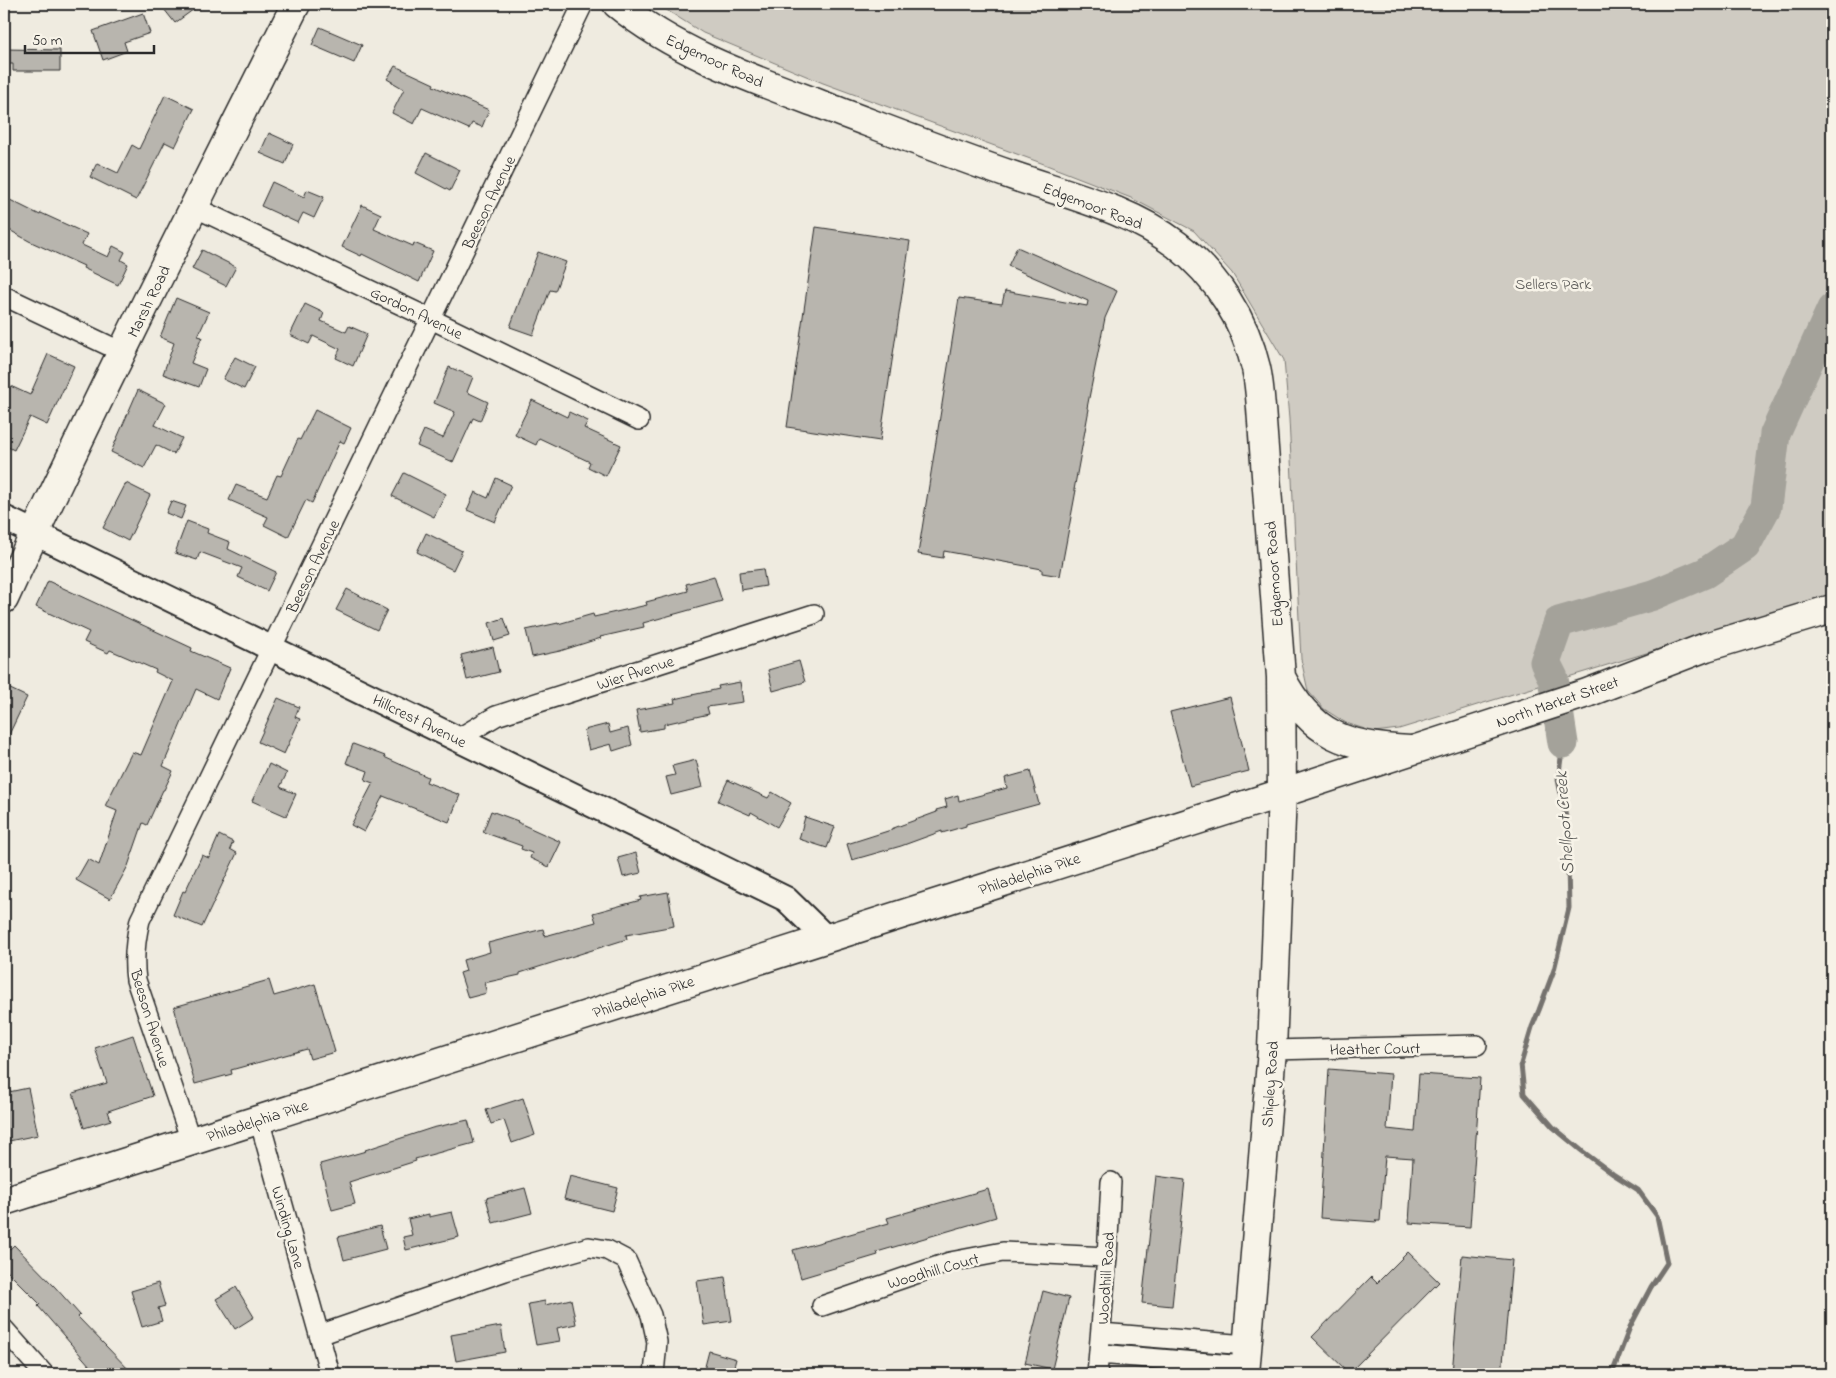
<svg xmlns="http://www.w3.org/2000/svg" width="1836" height="1378" font-family="'Indie Flower',sans-serif">
<style>
.green{fill:#cfcbc2;stroke:#7d7b76}
.lines{fill:none;stroke-linecap:round;stroke-linejoin:round}
.stream{stroke:#74726e;stroke-width:5}
.river{stroke:#a4a29a;stroke-width:31}
.building{fill:#b8b5ae;stroke:#2b2b2b}
.minor-casing{stroke:#2b2b2b;stroke-width:22}
.tertiary-casing{stroke:#2b2b2b;stroke-width:28}
.secondary-casing{stroke:#2b2b2b;stroke-width:31}
.primary-casing{stroke:#2b2b2b;stroke-width:31}
.minor{stroke:#f7f3e8;stroke-width:19}
.tertiary{stroke:#f7f3e8;stroke-width:24}
.secondary{stroke:#f7f3e8;stroke-width:28}
.primary{stroke:#f7f3e8;stroke-width:28}
.labels{text-anchor:middle;stroke-width:5;stroke-linejoin:round;paint-order:stroke}
.street-label{font-size:16px;fill:#2b2b2b;stroke:#f7f3e8}
.park-label{font-size:16px;fill:#545351;stroke:#f7f3e8}
.water-label{font-size:18px;font-style:italic;fill:#555552;stroke:#f7f3e8}
</style>
<rect width="100%" height="100%" fill="#efebe0"/>
<filter id="ink" filterUnits="userSpaceOnUse"><feTurbulence type="fractalNoise" baseFrequency=".02" numOctaves="2"/><feDisplacementMap in="SourceGraphic" scale="10" xChannelSelector="R" yChannelSelector="G"/><feConvolveMatrix kernelMatrix="1 2 1 2 8 2 1 2 1" color-interpolation-filters="sRGB"/></filter>
<g filter="url(#ink)">
<path class="green" d="M 657,4 L 1832,4 L 1832,596 L 1399,729 L 1374,732 L 1346,723 L 1324,709 L 1308,691 L 1301,659 L 1289,419 L 1284,360 L 1232,273 L 1194,231 L 1131,198 L 1044,164 L 823,83 L 703,33 Z"/>
<g class="lines">
<path class="stream" d="M 1563,743 L 1558,780 L 1567,822 L 1569,908 L 1554,970 L 1539,1010 L 1532,1027 L 1521,1064 L 1524,1094 L 1553,1127 L 1582,1151 L 1613,1174 L 1638,1190 L 1657,1216 L 1667,1263 L 1651,1287 L 1630,1327 L 1612,1374"/>
<path class="river" d="M 1563,743 L 1553,678 L 1545,662 L 1559,622 L 1653,595 L 1705,573 L 1745,546 L 1766,507 L 1775,434 L 1832,309"/>
</g>
<path class="building" d="M 160,4 L 201,4 L 175,23 Z
M 143,13 L 150,33 L 124,42 L 127,51 L 103,60 L 93,31 Z
M 320,27 L 362,45 L 354,63 L 312,45 Z
M 5,49 L 60,50 L 60,71 L 13,71 L 13,64 L 5,64 Z
M 395,66 L 434,84 L 433,86 L 489,110 L 482,127 L 472,123 L 469,129 L 422,108 L 414,124 L 392,113 L 404,89 L 387,79 Z
M 165,95 L 194,109 L 175,147 L 165,142 L 136,200 L 90,177 L 97,163 L 118,173 L 132,145 L 139,149 Z
M 269,133 L 293,144 L 285,164 L 260,153 Z
M 426,153 L 460,170 L 450,191 L 416,173 Z
M 272,182 L 304,197 L 307,190 L 324,197 L 314,218 L 303,213 L 298,223 L 261,206 Z
M 4,197 L 40,215 L 41,213 L 87,234 L 82,245 L 108,257 L 113,246 L 125,252 L 121,260 L 128,264 L 118,285 L 83,268 L 84,266 L 29,241 L 4,227 Z
M 362,205 L 381,214 L 374,229 L 413,246 L 414,243 L 433,251 L 419,282 L 362,254 L 361,256 L 342,247 Z
M 816,227 L 910,241 L 880,441 L 787,427 Z
M 1017,247 L 1117,291 L 1105,318 L 1087,408 L 1089,409 L 1074,490 L 1076,490 L 1060,576 L 1042,573 L 1042,569 L 944,551 L 943,558 L 918,554 L 959,298 L 1002,304 L 1005,291 L 1087,306 L 1088,301 L 1008,266 Z
M 202,250 L 236,267 L 226,286 L 192,269 Z
M 538,252 L 566,262 L 555,291 L 550,290 L 533,335 L 510,327 Z
M 176,298 L 209,312 L 198,336 L 202,337 L 191,363 L 206,369 L 199,387 L 163,374 L 174,343 L 160,337 Z
M 305,304 L 324,313 L 321,321 L 346,332 L 349,326 L 367,334 L 353,366 L 336,358 L 340,349 L 313,336 L 309,344 L 290,335 Z
M 48,354 L 74,366 L 47,425 L 30,417 L 14,450 L 4,445 L 4,383 L 30,395 Z
M 235,357 L 255,367 L 244,389 L 223,379 Z
M 449,367 L 473,377 L 467,392 L 488,402 L 480,421 L 473,418 L 453,462 L 417,446 L 424,430 L 443,438 L 455,412 L 434,403 Z
M 138,390 L 166,404 L 155,425 L 182,438 L 174,454 L 156,445 L 144,468 L 111,452 Z
M 532,400 L 567,417 L 569,412 L 588,421 L 584,428 L 621,445 L 606,476 L 588,467 L 590,462 L 539,438 L 536,445 L 515,435 Z
M 315,410 L 351,428 L 344,443 L 340,441 L 312,503 L 306,500 L 288,537 L 264,525 L 268,517 L 229,500 L 236,485 L 267,497 L 277,475 L 281,476 L 298,439 L 300,440 Z
M 404,473 L 446,494 L 434,517 L 392,496 Z
M 496,478 L 511,485 L 495,522 L 467,510 L 475,492 L 488,498 Z
M 126,483 L 150,495 L 128,541 L 103,528 Z
M 171,501 L 186,506 L 181,519 L 166,513 Z
M 187,521 L 208,529 L 207,533 L 230,542 L 228,549 L 276,572 L 267,591 L 238,577 L 242,568 L 200,552 L 197,560 L 175,553 Z
M 426,533 L 462,551 L 453,570 L 417,552 Z
M 763,569 L 766,586 L 741,590 L 739,572 Z
M 714,576 L 722,601 L 643,623 L 644,627 L 600,637 L 601,638 L 560,651 L 532,657 L 526,630 L 558,623 L 558,624 L 593,614 L 594,617 L 647,605 L 646,602 L 688,591 L 686,584 Z
M 48,581 L 192,648 L 191,651 L 230,668 L 217,699 L 196,689 L 163,766 L 173,771 L 164,790 L 163,790 L 147,825 L 143,823 L 128,866 L 110,899 L 76,880 L 88,859 L 99,865 L 117,811 L 105,806 L 132,752 L 141,755 L 173,681 L 155,672 L 156,670 L 110,650 L 108,653 L 84,642 L 89,632 L 36,607 Z
M 347,589 L 387,610 L 377,630 L 336,610 Z
M 504,618 L 510,636 L 494,641 L 489,623 Z
M 493,647 L 499,672 L 467,680 L 461,655 Z
M 799,661 L 805,682 L 773,691 L 768,670 Z
M 740,682 L 743,702 L 707,707 L 709,714 L 664,724 L 664,728 L 640,732 L 636,710 L 675,703 L 674,699 L 719,689 L 718,686 Z
M 4,686 L 27,697 L 4,745 Z
M 1230,697 L 1249,771 L 1190,786 L 1170,712 Z
M 278,698 L 299,707 L 295,717 L 300,719 L 284,754 L 258,742 Z
M 608,724 L 610,733 L 628,728 L 632,745 L 613,751 L 611,744 L 589,750 L 584,730 Z
M 353,744 L 385,756 L 384,757 L 428,777 L 426,782 L 460,795 L 449,822 L 383,796 L 364,832 L 351,825 L 373,783 L 365,780 L 368,771 L 346,763 Z
M 696,760 L 703,787 L 671,795 L 666,777 L 675,775 L 672,766 Z
M 269,764 L 287,773 L 280,787 L 296,794 L 286,816 L 252,801 Z
M 1030,771 L 1039,804 L 966,824 L 966,826 L 942,833 L 942,831 L 901,846 L 852,860 L 847,844 L 891,830 L 891,829 L 937,812 L 936,810 L 947,807 L 945,799 L 958,795 L 959,801 L 1007,788 L 1005,778 Z
M 728,780 L 768,798 L 772,792 L 791,803 L 777,827 L 751,812 L 750,815 L 718,801 Z
M 491,811 L 518,821 L 517,822 L 561,842 L 549,867 L 530,858 L 532,853 L 521,849 L 522,846 L 483,832 Z
M 805,817 L 835,827 L 827,848 L 799,839 Z
M 219,835 L 233,842 L 230,849 L 237,853 L 202,927 L 173,915 L 183,891 L 185,892 L 202,855 L 209,858 Z
M 636,853 L 641,873 L 623,877 L 618,858 Z
M 668,892 L 674,926 L 626,935 L 627,939 L 520,973 L 520,975 L 484,983 L 487,993 L 468,998 L 460,973 L 466,971 L 463,960 L 490,952 L 488,943 L 543,929 L 545,936 L 596,922 L 593,913 L 641,900 L 640,897 Z
M 269,980 L 274,996 L 315,984 L 335,1052 L 310,1059 L 307,1049 L 231,1070 L 232,1074 L 195,1084 L 174,1007 Z
M 133,1035 L 153,1096 L 108,1111 L 111,1120 L 84,1128 L 73,1093 L 107,1083 L 95,1048 Z
M 1329,1069 L 1391,1074 L 1387,1129 L 1415,1132 L 1419,1074 L 1480,1078 L 1470,1227 L 1409,1223 L 1413,1158 L 1385,1156 L 1380,1221 L 1375,1221 L 1377,1222 L 1320,1218 Z
M 28,1088 L 38,1135 L 4,1142 L 4,1093 Z
M 523,1098 L 535,1135 L 512,1143 L 504,1120 L 491,1124 L 486,1110 Z
M 468,1120 L 474,1143 L 415,1159 L 416,1161 L 349,1182 L 355,1204 L 332,1210 L 320,1164 L 366,1151 L 365,1150 L 432,1128 Z
M 570,1176 L 618,1188 L 612,1211 L 564,1199 Z
M 1156,1176 L 1185,1180 L 1172,1306 L 1142,1303 Z
M 525,1188 L 532,1213 L 493,1223 L 486,1198 Z
M 988,1189 L 996,1217 L 877,1252 L 878,1255 L 801,1278 L 793,1250 L 889,1223 L 887,1218 Z
M 452,1212 L 459,1237 L 406,1250 L 403,1237 L 412,1235 L 408,1219 L 429,1214 L 429,1217 Z
M 380,1226 L 386,1249 L 344,1260 L 338,1237 Z
M 14,1245 L 55,1287 L 80,1315 L 78,1317 L 133,1374 L 81,1374 L 90,1366 L 38,1306 L 40,1304 L 4,1268 L 4,1255 Z
M 1408,1252 L 1439,1282 L 1349,1373 L 1312,1337 L 1371,1277 L 1377,1283 Z
M 1462,1255 L 1512,1260 L 1502,1374 L 1452,1374 Z
M 725,1277 L 732,1321 L 704,1325 L 697,1281 Z
M 158,1283 L 165,1306 L 158,1308 L 162,1321 L 142,1327 L 131,1291 Z
M 236,1287 L 254,1317 L 235,1329 L 216,1299 Z
M 1043,1291 L 1069,1298 L 1052,1369 L 1025,1363 Z
M 571,1299 L 576,1324 L 557,1328 L 560,1341 L 536,1345 L 528,1304 L 545,1301 L 545,1305 Z
M 501,1326 L 505,1352 L 456,1361 L 451,1335 Z
M 709,1351 L 736,1359 L 732,1374 L 703,1374 Z"/>
<g class="lines">
<defs>
<path id="minor" d="M 194,207 L 431,319 L 639,420
M 4,296 L 122,352
M 459,738 L 496,716 L 814,614
M 1272,1050 L 1477,1045
M 259,1119 L 330,1374
M 191,1141 L 136,980 C 133,959 135,941 140,920 L 583,4
M 822,1306 L 950,1262 L 1003,1252 L 1107,1257
M 4,1329 L 44,1374
M 1101,1333 L 1246,1345
M 319,1335 L 505,1271 L 589,1247 L 607,1250 L 626,1260 L 651,1315 L 657,1342 L 654,1374
M 1099,1354 L 1245,1366
M 1097,1374 L 1107,1257 L 1111,1182"/>
<path id="tertiary" d="M 4,518 L 786,899 L 826,938"/>
<path id="secondary" d="M 617,4 C 677,53 750,78 822,105 C 886,129 950,154 1014,176 C 1069,195 1130,209 1177,245 C 1216,275 1245,320 1256,368 C 1259,381 1260,395 1261,408 L 1281,677 L 1282,793 L 1272,1050 L 1245,1374
M 4,599 C 96,399 197,201 296,4
M 1281,677 C 1311,736 1347,747 1410,750"/>
<path id="primary" d="M 4,1201 L 1282,793 L 1587,693 L 1706,647 L 1832,609"/>
</defs>
<use href="#minor" class="minor-casing"/>
<use href="#tertiary" class="tertiary-casing"/>
<use href="#secondary" class="secondary-casing"/>
<use href="#primary" class="primary-casing"/>
<use href="#minor" class="minor"/>
<use href="#tertiary" class="tertiary"/>
<use href="#secondary" class="secondary"/>
<use href="#primary" class="primary"/>
</g>
</g>
<g class="labels">
<g class="street-label">
<text transform="translate(715 60) rotate(25)" y="6">Edgemoor Road</text>
<text transform="translate(488 202) rotate(-64)" y="6">Beeson Avenue</text>
<text transform="translate(1093 205) rotate(21)" y="6">Edgemoor Road</text>
<text transform="translate(148 301) rotate(-64)" y="6">Marsh Road</text>
<text transform="translate(417 312) rotate(26)" y="6">Gordon Avenue</text>
<text transform="translate(312 566) rotate(-64)" y="6">Beeson Avenue</text>
<text transform="translate(1273 574) rotate(-94)" y="6">Edgemoor Road</text>
<text transform="translate(635 672) rotate(-18)" y="6">Wier Avenue</text>
<text transform="translate(1557 701) rotate(-19)" y="6">North Market Street</text>
<text transform="translate(420 720) rotate(26)" y="6">Hillcrest Avenue</text>
<text transform="translate(1029 873) rotate(-18)" y="6">Philadelphia Pike</text>
<text transform="translate(643 996) rotate(-18)" y="6">Philadelphia Pike</text>
<text transform="translate(151 1018) rotate(73)" y="6">Beeson Avenue</text>
<text transform="translate(1375 1048) rotate(-1)" y="6">Heather Court</text>
<text transform="translate(1269 1084) rotate(-86)" y="6">Shipley Road</text>
<text transform="translate(257 1120) rotate(-18)" y="6">Philadelphia Pike</text>
<text transform="translate(289 1227) rotate(74)" y="6">Winding Lane</text>
<text transform="translate(933 1270) rotate(-16)" y="6">Woodhill Court</text>
<text transform="translate(1105 1278) rotate(-86)" y="6">Woodhill Road</text>
</g>
<g class="park-label">
<text x="1553" y="289">Sellers Park</text>
</g>
<g class="water-label">
<text transform="translate(1564 823) rotate(-94)" y="6">Shellpot Creek</text>
</g>
</g>
<rect width="1836" height="1378" fill="none" stroke="#f7f3e8" stroke-width="20"/>
<rect x="10" y="10" width="1816" height="1358" fill="none" stroke="#2b2b2b" stroke-width="2" filter="url(#ink)"/>
<path d="M25 45v8h129v-8" fill="none" stroke="#2b2b2b" stroke-width="2.5"/>
<text x="32" y="45" font-size="15" fill="#2b2b2b" stroke="#f7f3e8" stroke-width="4" paint-order="stroke">50 m</text>
</svg>
